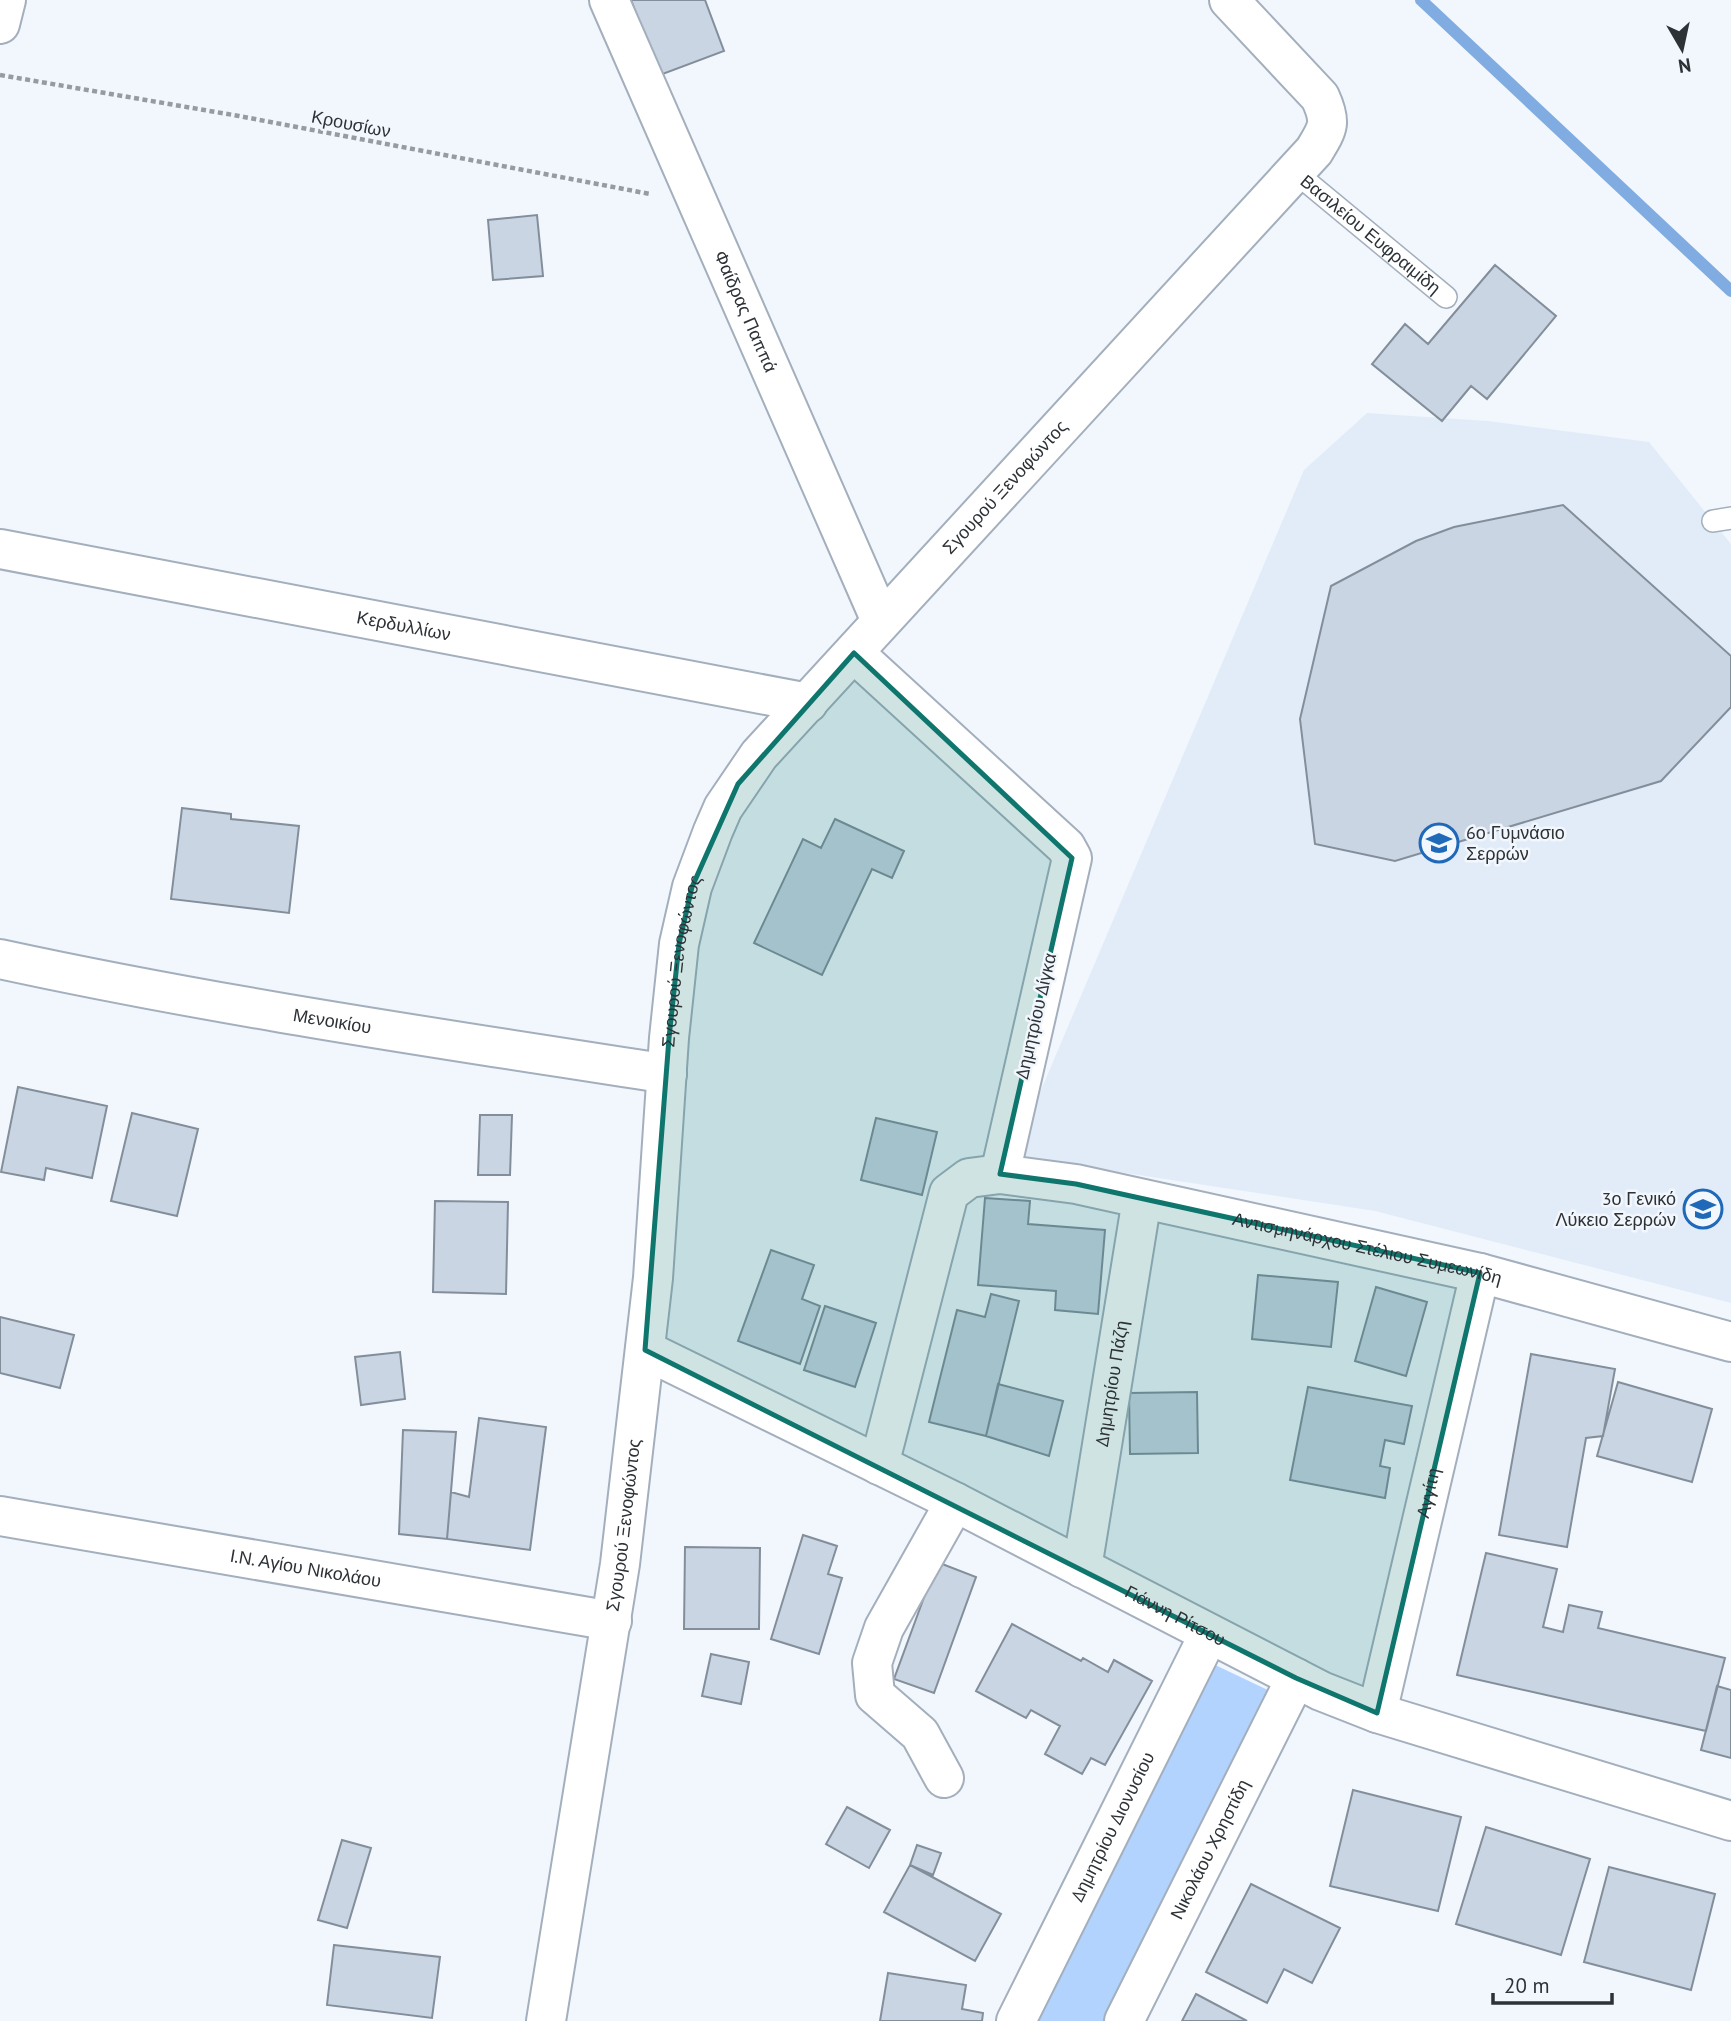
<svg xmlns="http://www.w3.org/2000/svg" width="1731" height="2021" font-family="'PT Sans',sans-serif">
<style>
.built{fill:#e2ecf9}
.green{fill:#b1d3fd}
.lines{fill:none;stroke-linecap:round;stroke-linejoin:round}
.stream{stroke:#80ace2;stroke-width:12}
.building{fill:#c9d5e3;stroke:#838e9b;stroke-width:2}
.lane-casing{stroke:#a4afbd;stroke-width:24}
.street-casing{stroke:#a4afbd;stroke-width:42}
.path{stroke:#969ba1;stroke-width:4.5;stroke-dasharray:5 3.5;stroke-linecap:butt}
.lane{stroke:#fff;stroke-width:21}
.street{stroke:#fff;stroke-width:38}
.marked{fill:#0f766e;fill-opacity:0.2;stroke:#0f766e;stroke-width:5;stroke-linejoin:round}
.labels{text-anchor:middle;stroke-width:5;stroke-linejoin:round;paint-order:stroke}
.street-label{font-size:18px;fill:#2d3237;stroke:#f2f7fd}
.poi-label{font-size:18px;fill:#2d3237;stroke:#f2f7fd;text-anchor:start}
</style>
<rect width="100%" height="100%" fill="#f2f7fd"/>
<path class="built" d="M 1367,413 L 1488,421 L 1649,442 L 1731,544 L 1731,1303 L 1375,1211 L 1013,1156 L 1304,470 Z"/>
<path class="green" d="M 1211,1663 L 1274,1693 L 1111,2021 L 1032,2021 Z"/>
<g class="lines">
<path class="stream" d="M 1421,0 L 1731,291"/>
</g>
<path class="building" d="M 631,0 L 705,0 L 724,51 L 660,75 Z
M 537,215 L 543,276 L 493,280 L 488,220 Z
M 1495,265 L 1556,316 L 1487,399 L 1471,386 L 1442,421 L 1372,364 L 1405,324 L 1428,344 Z
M 1563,505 L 1731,656 L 1731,707 L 1661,781 L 1395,861 L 1315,844 L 1300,719 L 1331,586 L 1416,541 L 1454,527 Z
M 182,808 L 231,814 L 231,819 L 299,826 L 289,913 L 171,899 Z
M 835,819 L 904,851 L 892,878 L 872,869 L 822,975 L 754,943 L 803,839 L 821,848 Z
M 18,1087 L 107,1106 L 92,1178 L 46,1168 L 44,1180 L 1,1172 Z
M 132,1113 L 198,1129 L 177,1216 L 111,1201 Z
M 480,1115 L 512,1115 L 510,1175 L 478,1175 Z
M 876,1118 L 937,1132 L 922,1195 L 861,1180 Z
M 985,1198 L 1030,1201 L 1028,1224 L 1105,1230 L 1098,1314 L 1055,1310 L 1056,1291 L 978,1285 Z
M 435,1201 L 508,1202 L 506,1294 L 433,1292 Z
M 771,1250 L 814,1265 L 802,1299 L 820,1306 L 800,1364 L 738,1341 Z
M 1258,1275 L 1338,1282 L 1331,1347 L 1252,1339 Z
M 1376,1287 L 1427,1302 L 1406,1376 L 1355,1361 Z
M 991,1294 L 1019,1301 L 986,1436 L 929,1422 L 957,1310 L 985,1317 Z
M 825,1306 L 876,1323 L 855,1387 L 804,1370 Z
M 0,1317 L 74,1335 L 60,1388 L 0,1373 Z
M 400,1352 L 405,1399 L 361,1405 L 355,1357 Z
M 1531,1354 L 1615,1369 L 1603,1436 L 1586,1438 L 1567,1547 L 1499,1535 Z
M 1618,1382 L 1712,1409 L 1692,1482 L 1597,1456 Z
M 998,1384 L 1063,1401 L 1049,1456 L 986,1436 Z
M 1308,1387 L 1412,1406 L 1404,1444 L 1385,1440 L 1380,1466 L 1390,1468 L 1385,1498 L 1290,1480 Z
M 1197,1392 L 1198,1453 L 1130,1454 L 1129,1393 Z
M 479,1418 L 546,1427 L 530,1550 L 447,1539 L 451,1492 L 469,1497 Z
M 403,1430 L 456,1432 L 447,1539 L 399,1534 Z
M 803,1535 L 837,1546 L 828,1574 L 842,1578 L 819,1654 L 771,1639 Z
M 685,1547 L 760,1548 L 759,1629 L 684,1629 Z
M 1486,1553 L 1557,1569 L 1543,1627 L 1563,1632 L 1569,1605 L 1602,1612 L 1598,1628 L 1725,1658 L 1706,1731 L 1457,1675 Z
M 937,1562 L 976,1577 L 934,1693 L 894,1679 Z
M 1012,1624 L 1081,1661 L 1083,1658 L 1108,1672 L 1114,1660 L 1152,1681 L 1105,1765 L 1091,1758 L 1082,1774 L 1045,1754 L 1060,1726 L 1031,1710 L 1026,1718 L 976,1691 Z
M 711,1654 L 749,1662 L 741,1704 L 702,1696 Z
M 1717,1686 L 1731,1690 L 1731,1758 L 1701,1750 Z
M 1353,1790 L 1461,1817 L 1438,1911 L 1330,1886 Z
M 847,1807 L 890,1830 L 869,1868 L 826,1844 Z
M 1486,1827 L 1590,1859 L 1561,1955 L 1456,1924 Z
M 342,1840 L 371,1848 L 347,1928 L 318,1920 Z
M 917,1845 L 941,1853 L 933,1875 L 910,1865 Z
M 910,1865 L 1001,1914 L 975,1961 L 884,1912 Z
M 1609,1867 L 1715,1894 L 1691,1990 L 1584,1962 Z
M 1251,1884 L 1340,1928 L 1312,1983 L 1284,1969 L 1267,2003 L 1206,1972 Z
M 334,1945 L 440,1957 L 432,2018 L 327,2005 Z
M 888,1973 L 966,1985 L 962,2009 L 983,2013 L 982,2021 L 880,2021 Z
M 1196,1994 L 1247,2021 L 1182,2021 Z"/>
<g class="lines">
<defs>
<g id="lane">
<path id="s1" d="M 1295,172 L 1446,297"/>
<path d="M 1713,521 L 1731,518"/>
</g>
<g id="street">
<path id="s2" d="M 609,0 L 881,621"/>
<path d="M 0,24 L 6,0"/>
<path id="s3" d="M 0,549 L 808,703"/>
<path d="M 854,653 L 1066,847 L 1072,858 L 1000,1174"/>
<path id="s4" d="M 0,959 C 221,1007 444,1039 667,1074"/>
<path id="s5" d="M 645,1350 L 955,1502 L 1321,1691 L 1377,1713 L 1731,1821"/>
<path id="s6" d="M 879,1465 L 949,1193 L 969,1178 L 1000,1174 L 1076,1184 L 1480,1273 L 1731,1342"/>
<path id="s7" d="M 0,1516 L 612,1621"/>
<path id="s8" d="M 1082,1568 L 1142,1199"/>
<path id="s9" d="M 1377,1713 L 1480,1273"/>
<path d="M 944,1778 L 920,1734 L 875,1695 L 872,1663 L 884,1628 L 955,1502"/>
<path id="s10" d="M 546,2021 L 620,1564 L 653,1278 L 669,1038 L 679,944 L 692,887 L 713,831 L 723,808 L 759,755 L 1314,151 C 1328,128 1332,123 1320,97 L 1229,0"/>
<path id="s11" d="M 1016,2021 L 1209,1634"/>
<path id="s12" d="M 1124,2021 L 1296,1678"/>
</g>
</defs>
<use href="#lane" class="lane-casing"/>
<use href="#street" class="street-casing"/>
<path class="path" d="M 0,75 L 239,116 L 650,194"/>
<use href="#lane" class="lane"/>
<use href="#street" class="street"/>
</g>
<path class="marked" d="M 854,653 L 1072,858 L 1000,1174 L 1076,1184 L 1480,1273 L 1377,1713 L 1296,1678 L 645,1350 L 669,1038 L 679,944 L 692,887 L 738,784 Z"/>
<defs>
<symbol id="school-ring" viewBox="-11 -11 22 22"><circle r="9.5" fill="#f2f7fd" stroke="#1f69b8" stroke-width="1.5"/><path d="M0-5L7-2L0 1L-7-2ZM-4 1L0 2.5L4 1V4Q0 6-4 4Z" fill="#1f69b8"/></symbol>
</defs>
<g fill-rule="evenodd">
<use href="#school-ring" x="1417" y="821" width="44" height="44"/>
<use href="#school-ring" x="1681" y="1187" width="44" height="44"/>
</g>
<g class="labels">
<g class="street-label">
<text transform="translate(351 124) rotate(11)" y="6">Κρουσίων</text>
<text dy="6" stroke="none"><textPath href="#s1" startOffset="98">Βασιλείου Ευφραιμίδη</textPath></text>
<text dy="6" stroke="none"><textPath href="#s2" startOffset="340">Φαίδρας Παππά</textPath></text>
<text dy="6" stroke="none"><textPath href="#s10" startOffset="1657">Σγουρού Ξενοφώντος</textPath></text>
<text dy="6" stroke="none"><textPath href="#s3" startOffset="411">Κερδυλλίων</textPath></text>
<text dy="6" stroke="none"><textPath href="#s10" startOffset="1069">Σγουρού Ξενοφώντος</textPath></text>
<text transform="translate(1036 1016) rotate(-77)" y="6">Δημητρίου Δίγκα</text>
<text dy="6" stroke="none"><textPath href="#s4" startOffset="338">Μενοικίου</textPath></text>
<text dy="6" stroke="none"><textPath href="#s6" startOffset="712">Αντισμηνάρχου Στέλιου Συμεωνίδη</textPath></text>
<text dy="6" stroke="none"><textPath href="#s8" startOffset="187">Δημητρίου Πάζη</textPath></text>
<text dy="6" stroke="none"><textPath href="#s9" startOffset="226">Αγγίτη</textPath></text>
<text dy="6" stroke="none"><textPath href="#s10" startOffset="502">Σγουρού Ξενοφώντος</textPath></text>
<text dy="6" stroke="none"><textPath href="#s7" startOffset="310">Ι.Ν. Αγίου Νικολάου</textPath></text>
<text dy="6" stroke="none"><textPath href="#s5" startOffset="593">Γιάννη Ρίτσου</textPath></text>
<text dy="6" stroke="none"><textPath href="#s11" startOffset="217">Δημητρίου Διονυσίου</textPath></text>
<text dy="6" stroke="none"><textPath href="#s12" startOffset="192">Νικολάου Χρηστίδη</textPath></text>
</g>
<g class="poi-label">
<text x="1466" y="839">6ο Γυμνάσιο<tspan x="1466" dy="21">Σερρών</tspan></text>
<text x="1676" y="1205" text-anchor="end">3ο Γενικό<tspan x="1676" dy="21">Λύκειο Σερρών</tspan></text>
</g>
</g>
<g transform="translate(1682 49) rotate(171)" stroke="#f2f7fd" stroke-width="5" paint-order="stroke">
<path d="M0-5L12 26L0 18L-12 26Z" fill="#2d3237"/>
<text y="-10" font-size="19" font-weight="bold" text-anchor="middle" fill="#2d3237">N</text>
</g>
<path d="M1493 1993v10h119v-10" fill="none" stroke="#2d3237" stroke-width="3.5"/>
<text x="1504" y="1993" font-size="21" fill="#2d3237" stroke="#f2f7fd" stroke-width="5" paint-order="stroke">20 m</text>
</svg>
